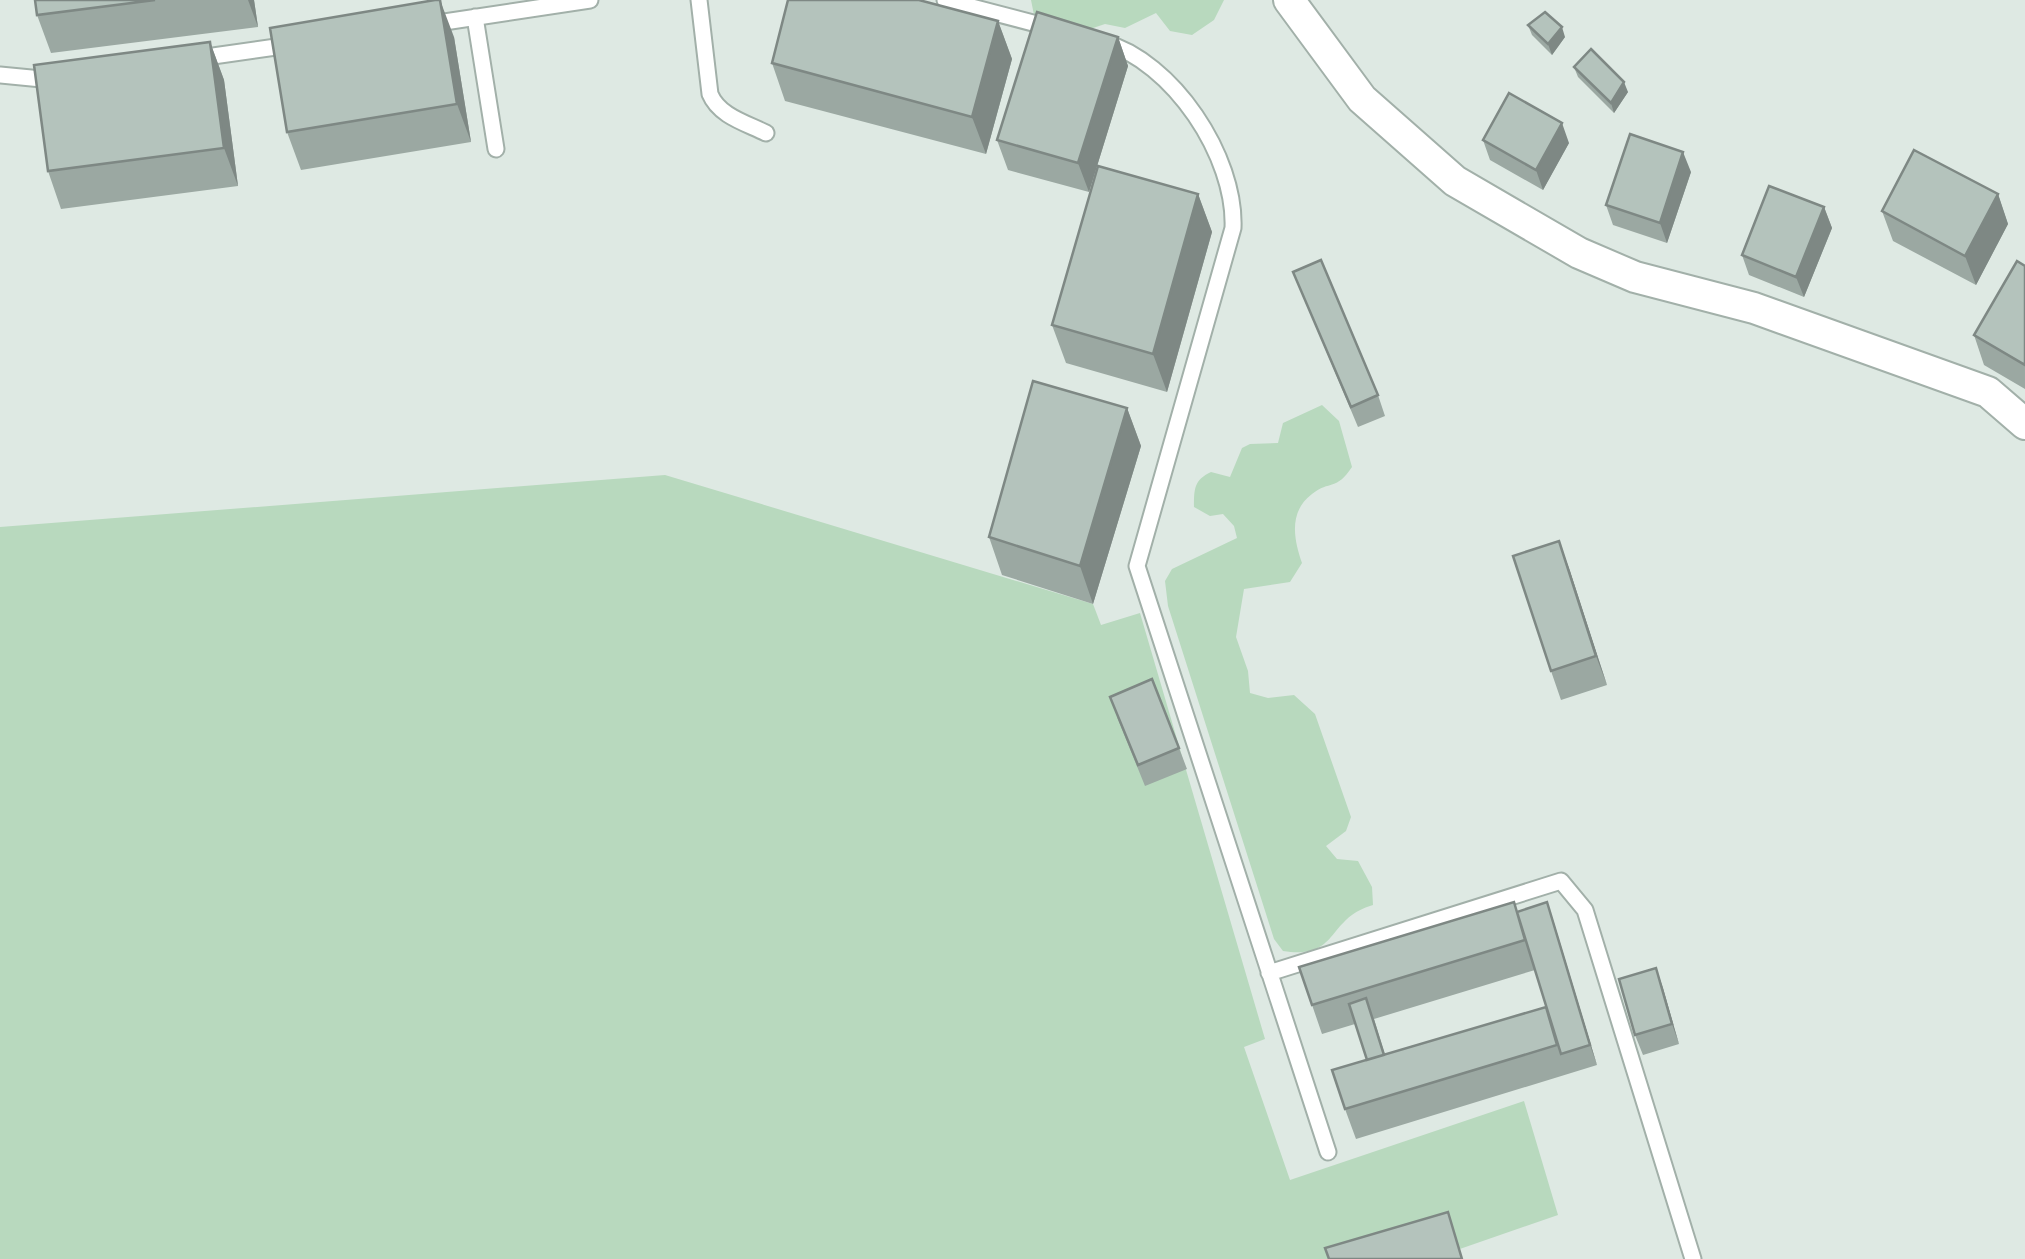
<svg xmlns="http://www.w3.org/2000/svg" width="2025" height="1259" font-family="Manrope,sans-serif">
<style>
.green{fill:#b8d9be}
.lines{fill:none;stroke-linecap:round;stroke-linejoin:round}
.service-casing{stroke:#a2b0a9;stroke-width:19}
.minor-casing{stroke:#a2b0a9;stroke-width:34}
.service{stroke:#fff;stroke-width:15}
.minor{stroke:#fff;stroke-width:30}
.wall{fill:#9ba8a2;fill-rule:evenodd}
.shaded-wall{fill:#7e8884}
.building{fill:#b4c3bc;stroke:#7e8884;stroke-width:2.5}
</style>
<rect width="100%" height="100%" fill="#dee9e3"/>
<path class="green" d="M 1031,0 L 1224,0 L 1214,20 L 1192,35 L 1170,31 L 1156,13 L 1125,28 L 1105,24 L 1084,31 L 1034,15 Z
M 1322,405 L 1339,421 L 1352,467 C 1336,491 1330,480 1312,494 C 1288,512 1294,540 1302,563 L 1290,582 L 1244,589 L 1236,637 L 1248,671 L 1250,693 L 1268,698 L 1294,695 L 1315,714 L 1351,817 L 1346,831 L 1326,846 L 1337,859 L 1358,861 L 1372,887 L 1373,905 C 1326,918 1340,960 1283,951 L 1274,939 L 1168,606 L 1165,581 L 1172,569 L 1237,538 L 1234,526 L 1223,514 L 1210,516 L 1194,507 C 1194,489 1194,480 1211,472 L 1230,477 L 1242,448 L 1250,444 L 1278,443 L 1283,423 Z
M 665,475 L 1093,604 L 1101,625 L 1140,613 L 1265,1039 L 1244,1047 L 1290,1180 L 1524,1101 L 1558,1215 L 1431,1259 L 0,1259 L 0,527 Z"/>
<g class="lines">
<defs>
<path id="service" d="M 699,0 L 710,94 C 719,116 746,123 766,133
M 945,0 L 1052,28
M 475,17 L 496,149
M 431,24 L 590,0
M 1103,42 C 1173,61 1236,157 1233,228 L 1137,566 L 1328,1152
M 199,58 L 290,45
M 0,75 L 52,80
M 1269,973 L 1561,881 L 1585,910 L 1693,1259"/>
<path id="minor" d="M 1289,0 L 1362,99 L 1455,181 L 1579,253 L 1635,277 L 1754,308 L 1988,392 L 2025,424"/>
</defs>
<use href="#service" class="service-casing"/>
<use href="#minor" class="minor-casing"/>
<use href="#service" class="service"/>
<use href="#minor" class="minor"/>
</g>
<path class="wall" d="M 35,0 L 254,0 L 258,27 L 51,53 L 37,15 Z
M 998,21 L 1012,59 L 986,154 L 785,101 L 772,63 Z
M 1528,25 L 1565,37 L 1552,55 L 1532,35 Z
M 454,37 L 471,142 L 301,170 L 287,132 Z
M 1118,37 L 1128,66 L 1089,192 L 1008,170 L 997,140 Z
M 210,42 L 224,80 L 238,186 L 61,209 L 48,171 Z
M 1574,67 L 1628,92 L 1614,113 L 1578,77 Z
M 1483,140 L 1569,143 L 1543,190 L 1490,160 Z
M 1691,172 L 1667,243 L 1613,225 L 1606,205 Z
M 1198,194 L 1212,232 L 1167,392 L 1066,363 L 1052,325 Z
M 1998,194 L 2008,224 L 1976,285 L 1893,241 L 1882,211 Z
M 1824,207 L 1832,228 L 1804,297 L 1749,275 L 1742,255 Z
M 2025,266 L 2025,389 L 1984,365 L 1974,335 Z
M 1293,272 L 1378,395 L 1385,416 L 1358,427 Z
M 1127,408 L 1141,446 L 1093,604 L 1002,575 L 989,537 Z
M 1559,541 L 1607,685 L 1561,700 L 1551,671 Z
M 1117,717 L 1179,748 L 1187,769 L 1145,786 Z
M 1547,902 L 1597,1065 L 1356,1139 L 1345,1109 L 1367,1060 L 1355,1024 L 1322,1034 L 1299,967 L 1517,912 ZM 1535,970 L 1546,1007 L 1385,1055 L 1374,1019 Z
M 1656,968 L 1679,1044 L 1643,1055 L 1635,1035 Z"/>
<path class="shaded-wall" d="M 248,0 L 254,0 L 258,27 Z
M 440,0 L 454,37 L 471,142 L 457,104 Z
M 998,21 L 1012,59 L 986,154 L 972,117 Z
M 1562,27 L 1565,37 L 1552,55 L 1548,44 Z
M 1118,37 L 1128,66 L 1089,192 L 1078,163 Z
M 210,42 L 224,80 L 238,186 L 224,148 Z
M 1624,82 L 1628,92 L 1614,113 L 1611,103 Z
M 1562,123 L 1569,143 L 1543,190 L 1536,170 Z
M 1683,152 L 1691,172 L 1667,243 L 1660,223 Z
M 1198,194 L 1212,232 L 1167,392 L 1153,354 Z
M 1998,194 L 2008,224 L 1976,285 L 1965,256 Z
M 1824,207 L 1832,228 L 1804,297 L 1796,277 Z
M 1127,408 L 1141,446 L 1093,604 L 1080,566 Z
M 1559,541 L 1570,571 L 1607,685 L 1596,656 Z
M 1547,902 L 1554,923 L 1597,1065 L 1590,1045 Z
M 1656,968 L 1663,988 L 1679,1044 L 1672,1024 Z"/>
<path class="building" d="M 35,0 L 155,0 L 37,15 Z
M 435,0 L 440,0 L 457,104 L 287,132 L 270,28 Z
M 788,0 L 919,0 L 998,21 L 972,117 L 772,63 Z
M 1037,12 L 1118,37 L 1078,163 L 997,140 Z
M 1545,12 L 1562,27 L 1548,44 L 1528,25 Z
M 210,42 L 224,148 L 48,171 L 34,65 Z
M 1591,49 L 1624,82 L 1611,103 L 1574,67 Z
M 1509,93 L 1562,123 L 1536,170 L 1483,140 Z
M 1630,134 L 1683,152 L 1660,223 L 1606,205 Z
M 1914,150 L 1998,194 L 1965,256 L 1882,211 Z
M 1098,166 L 1198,194 L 1153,354 L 1052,325 Z
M 1769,186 L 1824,207 L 1796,277 L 1742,255 Z
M 1321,260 L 1378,395 L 1351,407 L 1293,272 Z
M 2017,261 L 2025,266 L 2025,365 L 1974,335 Z
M 1033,381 L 1127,408 L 1080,566 L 989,537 Z
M 1559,541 L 1596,656 L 1551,671 L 1513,556 Z
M 1152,679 L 1179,748 L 1138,765 L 1110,697 Z
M 1514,902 L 1525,940 L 1312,1005 L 1299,967 Z
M 1547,902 L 1590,1045 L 1561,1054 L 1517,912 Z
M 1656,968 L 1672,1024 L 1635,1035 L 1619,979 Z
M 1366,998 L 1384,1055 L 1367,1060 L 1349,1004 Z
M 1546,1007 L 1557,1045 L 1345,1109 L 1332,1070 Z
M 1448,1212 L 1462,1259 L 1329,1259 L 1325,1248 Z"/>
</svg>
